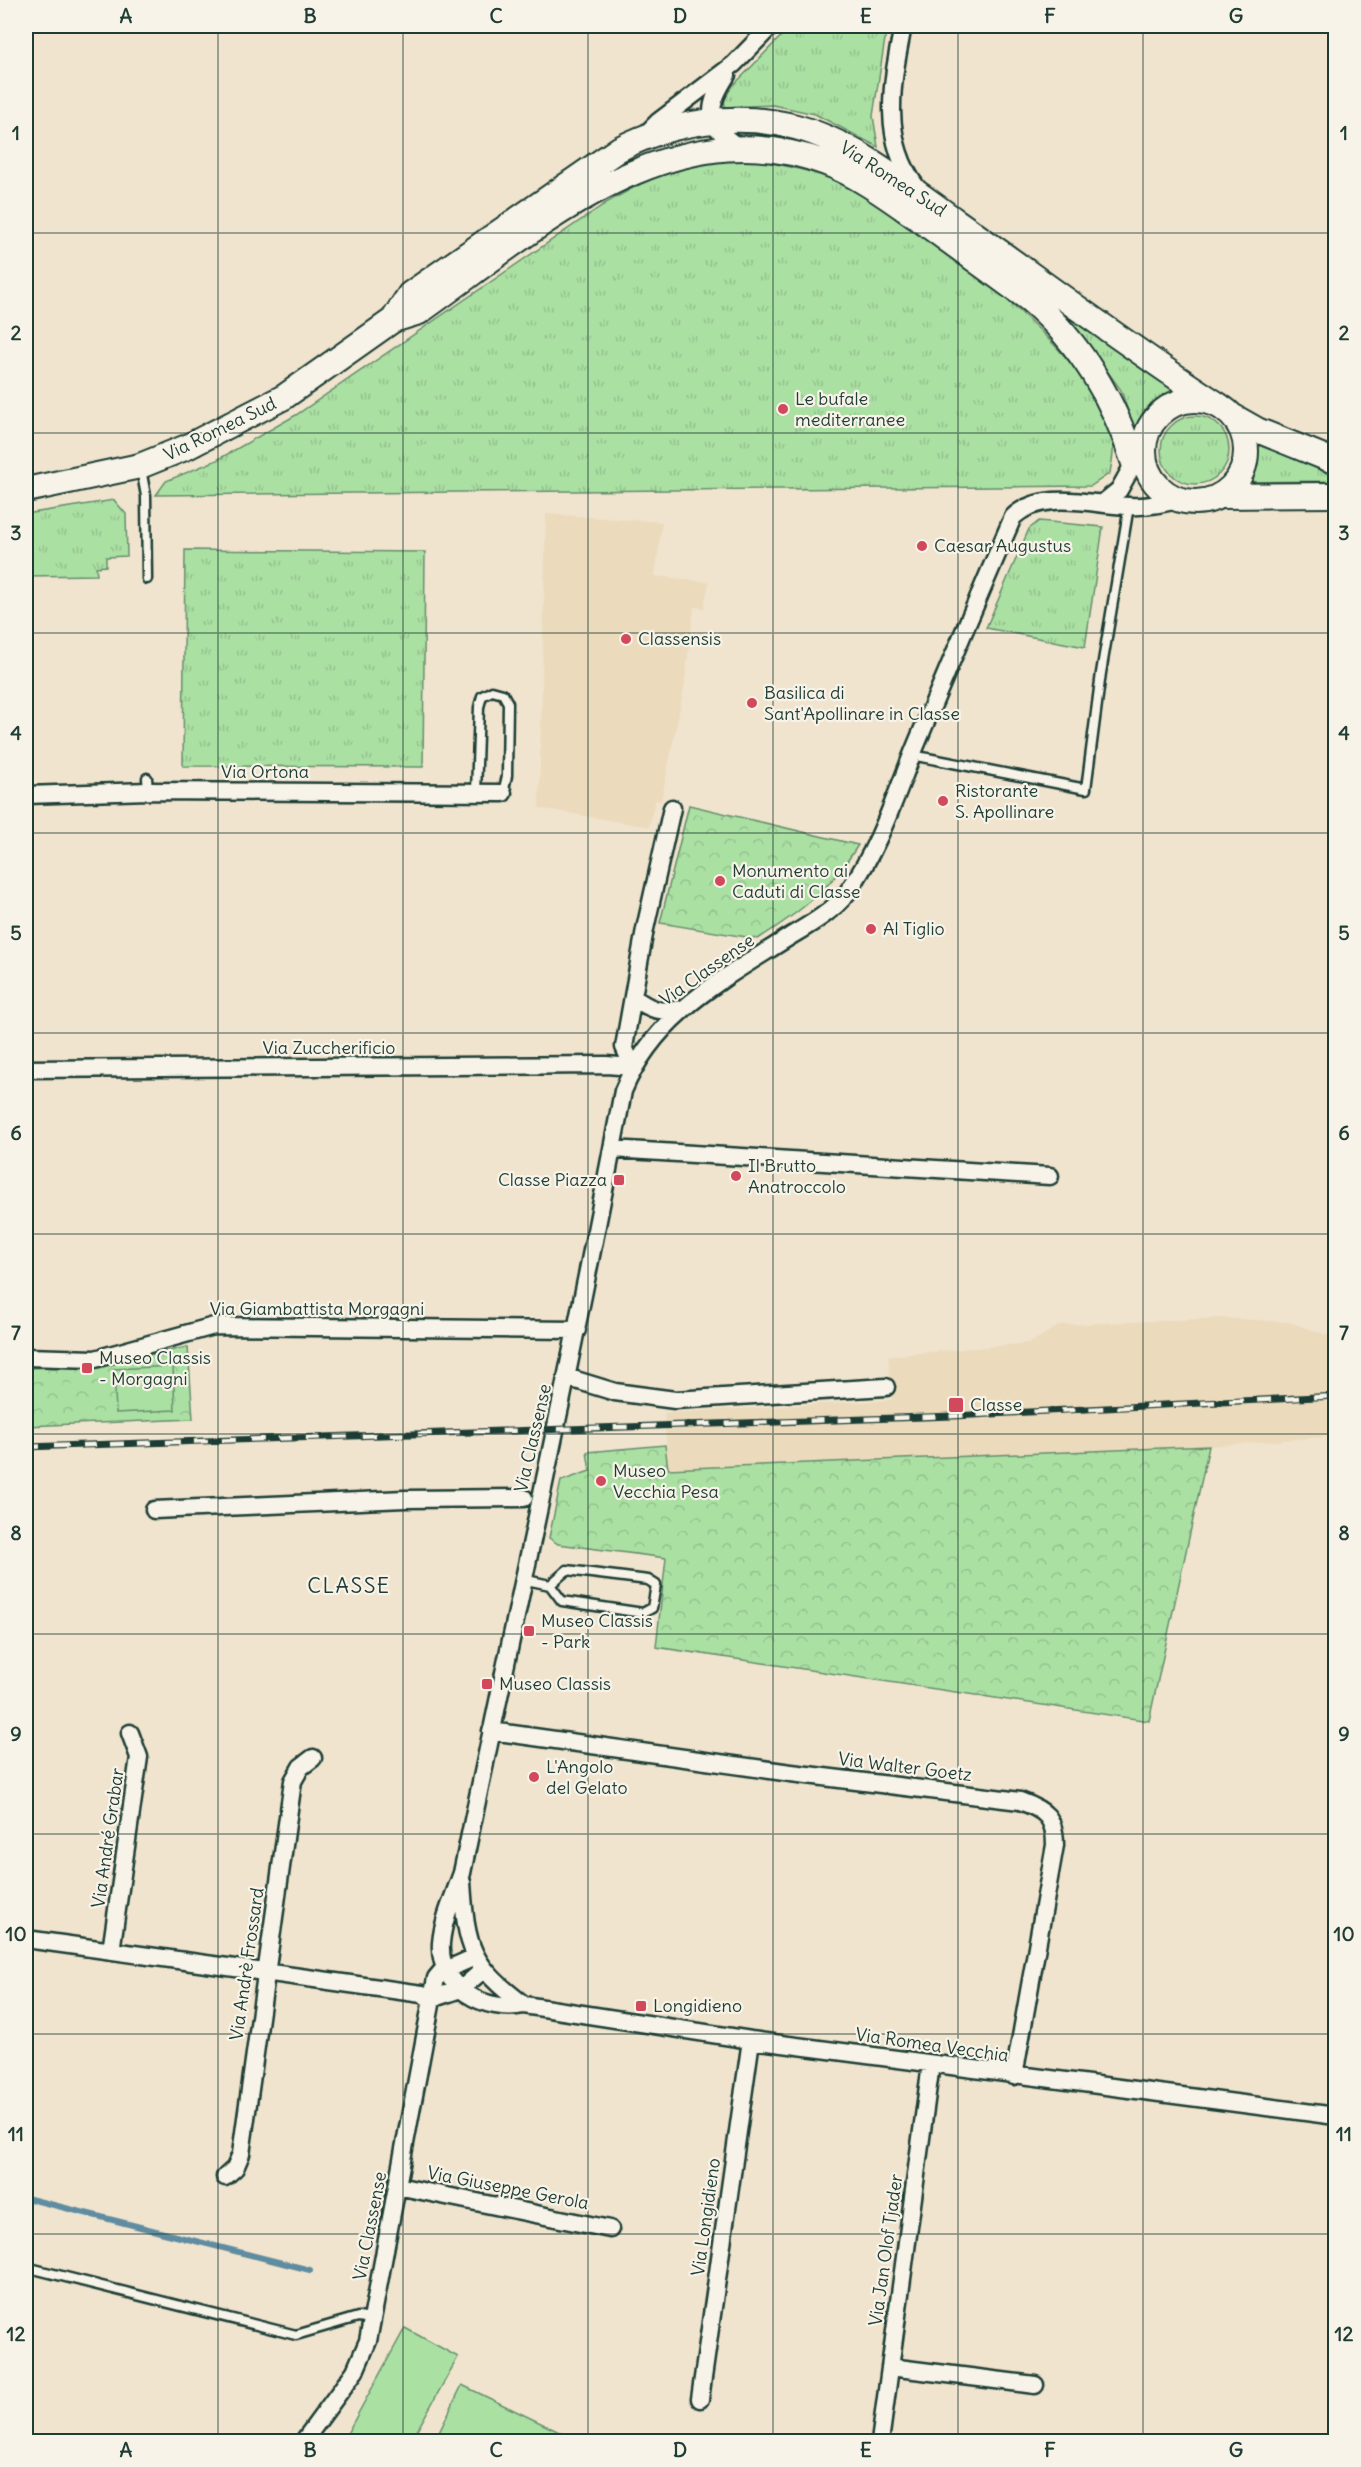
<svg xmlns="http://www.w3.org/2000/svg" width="1361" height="2467" font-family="Delius,sans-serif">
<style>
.built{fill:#ebdabc}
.grass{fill:url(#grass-tufts);stroke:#658e6c;stroke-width:1.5}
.park{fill:url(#park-crowns);stroke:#658e6c;stroke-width:1.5}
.pitch{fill:#abe0a3;stroke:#658e6c;stroke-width:1.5}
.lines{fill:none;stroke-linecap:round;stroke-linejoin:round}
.stream{stroke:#618ca1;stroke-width:6}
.lane-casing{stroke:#1f3d34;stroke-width:13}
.street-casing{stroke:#1f3d34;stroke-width:21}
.secondary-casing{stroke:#1f3d34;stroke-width:28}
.lane{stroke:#f7f3e8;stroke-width:8}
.street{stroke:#f7f3e8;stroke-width:16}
.secondary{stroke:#f7f3e8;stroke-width:24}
.rail-casing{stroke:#1f3d34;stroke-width:7}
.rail{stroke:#f7f3e8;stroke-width:4.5;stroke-dasharray:14;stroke-linecap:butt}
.grid{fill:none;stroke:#1f3d34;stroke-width:1.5;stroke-opacity:0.55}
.poi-dot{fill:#d1495b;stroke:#f7f3e8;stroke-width:2}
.labels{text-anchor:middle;stroke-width:4.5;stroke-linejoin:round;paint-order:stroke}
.street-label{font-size:18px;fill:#1f3d34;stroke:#f7f3e8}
.poi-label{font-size:18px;fill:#1f3d34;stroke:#f7f3e8;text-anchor:start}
.quarter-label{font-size:21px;letter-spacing:1.5px;fill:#1f3d34;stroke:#f7f3e8}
.neatline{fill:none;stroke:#1f3d34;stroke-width:2}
.grid-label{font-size:20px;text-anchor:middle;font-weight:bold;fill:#1f3d34}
</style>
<defs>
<pattern id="grass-tufts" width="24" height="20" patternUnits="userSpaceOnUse" patternTransform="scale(1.5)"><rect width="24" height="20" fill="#abe0a3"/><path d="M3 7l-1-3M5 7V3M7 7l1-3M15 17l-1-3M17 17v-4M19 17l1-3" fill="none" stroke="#93c18d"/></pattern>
<pattern id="park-crowns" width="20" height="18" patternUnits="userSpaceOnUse" patternTransform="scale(1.5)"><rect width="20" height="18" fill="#abe0a3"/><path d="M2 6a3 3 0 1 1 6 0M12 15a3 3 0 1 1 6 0" fill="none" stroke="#93c18d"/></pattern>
</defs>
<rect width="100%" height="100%" fill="#f0e4ce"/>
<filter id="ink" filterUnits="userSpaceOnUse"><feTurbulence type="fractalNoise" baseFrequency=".0167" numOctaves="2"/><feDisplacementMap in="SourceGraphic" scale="12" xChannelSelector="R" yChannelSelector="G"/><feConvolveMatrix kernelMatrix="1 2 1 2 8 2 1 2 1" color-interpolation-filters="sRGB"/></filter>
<g filter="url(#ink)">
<path class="built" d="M 546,514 L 662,522 L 655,576 L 709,582 L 704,608 L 694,607 L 684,688 L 661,801 L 655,800 L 649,827 L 539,808 Z
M 1222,1318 L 1289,1322 L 1335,1338 L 1335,1436 L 1209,1446 L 668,1469 L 664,1413 L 892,1400 L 888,1356 L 1030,1343 L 1060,1325 Z"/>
<path class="grass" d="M 791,26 L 887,26 L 873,116 L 878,147 L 815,114 L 773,105 L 725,107 L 724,95 Z
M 759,160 C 787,167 816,171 842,184 C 914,222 1109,359 1113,446 C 1114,455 1111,465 1110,473 L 1091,486 L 156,495 L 166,481 L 217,460 L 296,415 L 606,203 L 656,175 L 716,161 Z
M 1041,295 L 1176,390 L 1151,403 L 1135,433 L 1121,390 L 1084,339 Z
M1161 450a34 34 0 1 1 68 0a34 34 0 1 1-68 0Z
M 1256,441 L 1335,475 L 1335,481 L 1250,482 L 1256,464 Z
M 114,500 L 126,514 L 127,556 L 106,557 L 106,566 L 96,567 L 97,575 L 26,576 L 26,514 Z
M 1039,521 L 1103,527 L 1085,647 L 986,628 L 1029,529 Z
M 185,550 L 425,552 L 423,767 L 183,766 Z"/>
<path class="park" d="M 689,805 L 858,845 C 832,888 800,912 758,939 L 660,923 Z
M 188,1347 L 193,1419 L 26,1426 L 26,1368 L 95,1366 Z
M 665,1445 L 668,1469 L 1209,1446 L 1149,1721 L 656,1647 L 666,1558 L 558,1544 L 549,1538 L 561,1481 L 590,1471 L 587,1452 Z"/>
<path class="pitch" d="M 173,1366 L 175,1410 L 116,1413 L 114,1369 Z
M 405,2328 L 458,2357 L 411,2441 L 343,2441 Z
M 462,2385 L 578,2441 L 435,2441 Z"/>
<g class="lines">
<path class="stream" d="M 26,2198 L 310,2270"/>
<defs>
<path id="lane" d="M 141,469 L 146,496 L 147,579
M 912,755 L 1086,789 L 1101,673 L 1129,506
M 147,778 L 148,791
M 476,793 L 479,707 L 482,696 L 492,691 L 503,694 L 508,703 L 507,776 L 503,793
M 522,1579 L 550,1585 L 562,1601 L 643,1613 L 652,1608 L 656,1585 L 648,1580 L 567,1570 L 550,1585
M 26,2267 L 296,2335 L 358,2317 L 372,2319"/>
<path id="street" d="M 903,26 C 892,82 880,138 917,188
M 727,75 C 707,106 704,124 737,146
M 645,135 L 659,121 L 734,64 L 771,26
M 1180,499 C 1163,504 1147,507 1129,506 C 1093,505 1042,489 1013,517 C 979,596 945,675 912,755 C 893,803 877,851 847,893 C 834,911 807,926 789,937 C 722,980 655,1014 623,1091 C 574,1352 516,1612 462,1873 C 454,1896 443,1919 441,1943 C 438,1988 486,2013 524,2005 L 751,2040 L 1336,2116
M 1103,503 L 1119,490 L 1134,463
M 26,795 L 148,791 L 503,793
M 633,997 C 651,1010 659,1013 681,1009
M 633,1067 L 624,1047 L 645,929 L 672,808
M 26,1069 L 606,1065 L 633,1067
M 612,1149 L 1050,1176
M 26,1357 L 95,1359 L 214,1326 L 577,1330
M 566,1377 L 615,1392 L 675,1400 L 886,1387
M 154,1510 L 405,1499 L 524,1498
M 491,1731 L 791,1773 L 1020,1801 C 1045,1810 1055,1817 1055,1845 L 1014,2076
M 462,1882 C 466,1948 471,1965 524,2005
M 26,1939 L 422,1994 L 431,1999
M 111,1951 L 139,1757 L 130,1733
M 431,1999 L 461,1989 L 483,1970
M 225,2177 L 235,2168 L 241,2154 L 293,1781 L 301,1767 L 313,1758
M 397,2186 L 610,2229
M 890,2367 L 1035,2385
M 700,2399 L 751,2040
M 303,2442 L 355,2371 L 368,2341 L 436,1978 L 441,1972 L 475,1957
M 880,2442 L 931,2064"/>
<path id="secondary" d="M 393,320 L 410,294 L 619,149 C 673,121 737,112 796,127 C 855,143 907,186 956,221 C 1044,283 1130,348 1220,406
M1144 451a51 51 0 1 1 102 0a51 51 0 1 1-102 0Z
M 1234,417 L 1257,430 L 1336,462
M 26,490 L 140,466 L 187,447 L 284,397 L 393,320 L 419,312 C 538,228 670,105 826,163 C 860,176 890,199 919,219 C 956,246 993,273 1030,300 C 1082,344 1113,399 1134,463 L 1144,459
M 1219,496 L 1336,495"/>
</defs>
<use href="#lane" class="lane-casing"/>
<use href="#street" class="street-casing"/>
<use href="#secondary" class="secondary-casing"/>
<use href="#lane" class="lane"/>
<use href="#street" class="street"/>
<use href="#secondary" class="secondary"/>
<defs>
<path id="rail" d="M 26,1447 L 954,1416 L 1336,1396"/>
</defs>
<use href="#rail" class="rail-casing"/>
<use href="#rail" class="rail"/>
</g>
</g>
<path class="grid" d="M 218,26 L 218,2442M 403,26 L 403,2442M 588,26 L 588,2442M 773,26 L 773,2442M 958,26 L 958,2442M 1143,26 L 1143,2442M 26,233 L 1336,233M 26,433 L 1336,433M 26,633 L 1336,633M 26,833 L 1336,833M 26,1033 L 1336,1033M 26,1234 L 1336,1234M 26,1434 L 1336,1434M 26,1634 L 1336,1634M 26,1834 L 1336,1834M 26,2034 L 1336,2034M 26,2234 L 1336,2234"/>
<g class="poi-dot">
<circle cx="783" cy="409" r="6"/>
<circle cx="922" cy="546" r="6"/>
<circle cx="626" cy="639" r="6"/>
<circle cx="752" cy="703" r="6"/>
<circle cx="943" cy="801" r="6"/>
<circle cx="720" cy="881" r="6"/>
<circle cx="871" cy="929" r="6"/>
<circle cx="736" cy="1176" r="6"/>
<rect x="613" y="1174" width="12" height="12" rx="3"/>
<rect x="81" y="1362" width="12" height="12" rx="3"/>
<rect x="948" y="1397" width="16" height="16" rx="3"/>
<circle cx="601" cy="1481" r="6"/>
<rect x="523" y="1625" width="12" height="12" rx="3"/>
<rect x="481" y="1678" width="12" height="12" rx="3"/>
<circle cx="534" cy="1777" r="6"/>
<rect x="635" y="2000" width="12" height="12" rx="3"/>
</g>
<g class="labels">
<g class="street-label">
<text transform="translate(893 179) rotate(33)" y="6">Via Romea Sud</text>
<text transform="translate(220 429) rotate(-26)" y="6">Via Romea Sud</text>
<text x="265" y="778">Via Ortona</text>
<text transform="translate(707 970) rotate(-35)" y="6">Via Classense</text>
<text x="329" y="1054">Via Zuccherificio</text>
<text x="317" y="1315">Via Giambattista Morgagni</text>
<text transform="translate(533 1438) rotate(-77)" y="6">Via Classense</text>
<text transform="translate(905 1767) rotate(7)" y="6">Via Walter Goetz</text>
<text transform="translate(108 1838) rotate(-82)" y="6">Via André Grabar</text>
<text transform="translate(247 1964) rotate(-82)" y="6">Via Andrè Frossard</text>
<text transform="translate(932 2045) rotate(8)" y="6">Via Romea Vecchia</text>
<text transform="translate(508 2188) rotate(11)" y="6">Via Giuseppe Gerola</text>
<text transform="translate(706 2217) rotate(-82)" y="6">Via Longidieno</text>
<text transform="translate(370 2226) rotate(-79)" y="6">Via Classense</text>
<text transform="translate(886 2250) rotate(-82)" y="6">Via Jan Olof Tjader</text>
</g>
<g class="poi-label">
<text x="795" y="405">Le bufale<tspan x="795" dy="21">mediterranee</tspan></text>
<text x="934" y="552">Caesar Augustus</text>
<text x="638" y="645">Classensis</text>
<text x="764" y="699">Basilica di<tspan x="764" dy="21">Sant'Apollinare in Classe</tspan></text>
<text x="955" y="797">Ristorante<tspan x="955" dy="21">S. Apollinare</tspan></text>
<text x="732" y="877">Monumento ai<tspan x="732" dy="21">Caduti di Classe</tspan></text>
<text x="883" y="935">Al Tiglio</text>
<text x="748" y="1172">Il Brutto<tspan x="748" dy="21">Anatroccolo</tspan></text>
<text x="607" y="1186" text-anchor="end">Classe Piazza</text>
<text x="99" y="1364">Museo Classis<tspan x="99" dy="21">- Morgagni</tspan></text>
<text x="970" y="1411">Classe</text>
<text x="613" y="1477">Museo<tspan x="613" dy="21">Vecchia Pesa</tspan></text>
<text x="541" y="1627">Museo Classis<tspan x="541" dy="21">- Park</tspan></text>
<text x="499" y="1690">Museo Classis</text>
<text x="546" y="1773">L'Angolo<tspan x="546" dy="21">del Gelato</tspan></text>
<text x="653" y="2012">Longidieno</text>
</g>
<g class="quarter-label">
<text x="349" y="1593">CLASSE</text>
</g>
</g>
<rect width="1361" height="2467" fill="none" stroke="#f7f3e8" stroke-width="66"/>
<rect x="33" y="33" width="1295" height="2401" class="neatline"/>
<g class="grid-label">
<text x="126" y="23">A</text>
<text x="310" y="23">B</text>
<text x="496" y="23">C</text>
<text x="680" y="23">D</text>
<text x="866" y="23">E</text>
<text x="1050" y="23">F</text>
<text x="1236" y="23">G</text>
<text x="16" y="140">1</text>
<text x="1344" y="140">1</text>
<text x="16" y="340">2</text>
<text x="1344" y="340">2</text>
<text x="16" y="540">3</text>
<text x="1344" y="540">3</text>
<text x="16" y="740">4</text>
<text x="1344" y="740">4</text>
<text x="16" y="940">5</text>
<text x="1344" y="940">5</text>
<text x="16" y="1140">6</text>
<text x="1344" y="1140">6</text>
<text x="16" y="1340">7</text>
<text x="1344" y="1340">7</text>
<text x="16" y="1540">8</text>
<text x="1344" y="1540">8</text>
<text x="16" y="1741">9</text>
<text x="1344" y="1741">9</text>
<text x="16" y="1941">10</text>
<text x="1344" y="1941">10</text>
<text x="16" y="2141">11</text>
<text x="1344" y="2141">11</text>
<text x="16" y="2341">12</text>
<text x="1344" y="2341">12</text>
<text x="126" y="2457">A</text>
<text x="310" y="2457">B</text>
<text x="496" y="2457">C</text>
<text x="680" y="2457">D</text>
<text x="866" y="2457">E</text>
<text x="1050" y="2457">F</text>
<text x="1236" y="2457">G</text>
</g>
</svg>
